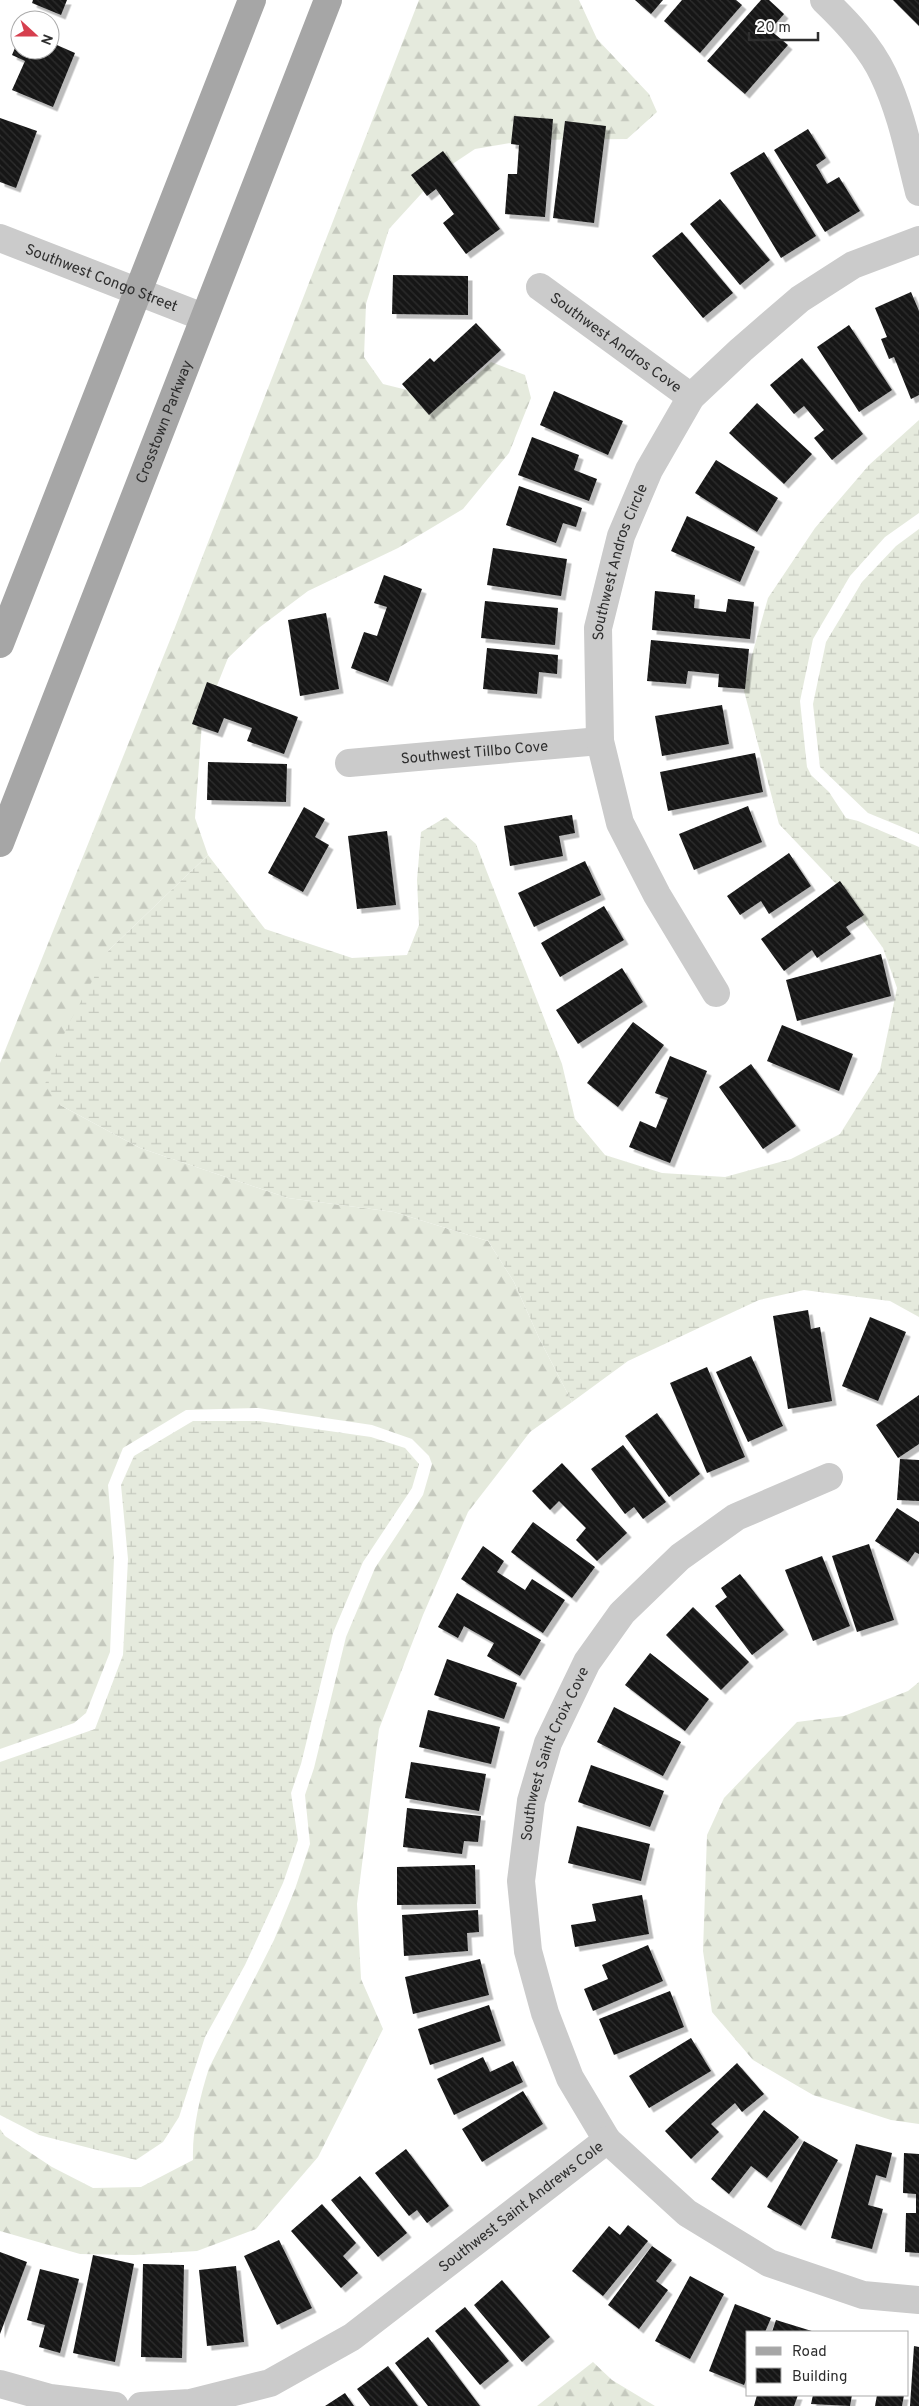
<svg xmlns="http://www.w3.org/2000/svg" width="919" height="2406" font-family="Overpass,sans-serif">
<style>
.forest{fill:url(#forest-firs)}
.wetland{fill:url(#wetland-marsh)}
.building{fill:url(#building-back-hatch);filter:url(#shadow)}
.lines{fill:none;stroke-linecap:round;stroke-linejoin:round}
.minor{stroke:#cbcbcb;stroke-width:28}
.major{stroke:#a6a6a6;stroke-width:28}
.labels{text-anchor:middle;stroke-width:5;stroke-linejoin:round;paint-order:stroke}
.street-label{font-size:15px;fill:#2e2e2e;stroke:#fff}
</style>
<defs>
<pattern id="forest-firs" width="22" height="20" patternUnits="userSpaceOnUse" patternTransform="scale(1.25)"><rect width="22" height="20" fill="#e5eadd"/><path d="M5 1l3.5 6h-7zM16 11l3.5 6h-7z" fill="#c5c9be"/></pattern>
<pattern id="wetland-marsh" width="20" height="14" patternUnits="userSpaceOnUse" patternTransform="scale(1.25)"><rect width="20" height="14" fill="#e5eadd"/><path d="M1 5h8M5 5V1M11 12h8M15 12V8" fill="none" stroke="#c5c9be"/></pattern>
<pattern id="building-back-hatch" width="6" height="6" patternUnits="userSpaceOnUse" patternTransform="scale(1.25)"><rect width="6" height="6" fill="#151515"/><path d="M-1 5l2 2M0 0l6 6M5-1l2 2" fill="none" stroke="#2f2f2f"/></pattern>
<filter id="shadow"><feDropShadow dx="4.5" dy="4.5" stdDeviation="0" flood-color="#0004"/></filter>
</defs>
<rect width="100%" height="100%" fill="#fff"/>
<path class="forest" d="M 419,0 L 579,0 L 597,39 L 649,94 L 657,112 L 627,139 L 528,140 L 475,149 L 442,171 L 389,229 L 366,304 L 364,357 L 383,384 L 415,392 L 468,383 L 491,362 L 525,375 L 531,398 L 509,453 L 463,509 L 398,548 L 308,591 L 260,627 L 228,658 L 202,723 L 195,818 L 208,855 L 109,950 L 60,1105 L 140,1148 L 288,1198 L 394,1212 L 488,1241 L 514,1282 L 539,1338 L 572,1402 L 530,1432 L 468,1512 L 423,1615 L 379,1729 L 357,1904 L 361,1979 L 383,2029 L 318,2157 L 256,2229 L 197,2251 L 134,2255 L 80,2254 L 0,2231 L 0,2129 L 5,2136 L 52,2167 L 93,2188 L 141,2187 L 193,2160 C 192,2130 200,2096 209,2068 L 274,1940 L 295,1889 L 310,1844 L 305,1795 L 314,1768 L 346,1637 L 375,1568 L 423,1495 L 432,1464 L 429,1456 L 412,1439 L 372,1425 L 258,1408 L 186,1410 L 123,1448 L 108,1485 L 114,1558 L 110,1652 L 86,1713 L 74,1723 L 0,1749 L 0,1063 L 172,635 Z
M 919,1682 L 919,2124 L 891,2120 L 813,2095 L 753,2060 L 712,2012 L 703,1951 L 707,1835 L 724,1798 L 797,1722 L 844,1716 L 908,1691 Z
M 593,2362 L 612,2380 L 655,2406 L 537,2406 Z"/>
<path class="wetland" d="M 919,420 L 919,513 L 885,537 L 850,576 L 813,639 L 800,701 L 807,767 L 811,775 L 829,792 L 846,818 L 858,821 L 919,847 L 919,1317 L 890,1301 L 804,1290 L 759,1300 L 628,1361 L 572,1402 L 539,1338 L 514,1282 L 488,1241 L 394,1212 L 288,1198 L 140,1148 L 60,1105 L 45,1084 L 67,1027 L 109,950 L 208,855 L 265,929 L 352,958 L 407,955 L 419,925 L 417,880 L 421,832 L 446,817 L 476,844 L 562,1064 L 575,1119 L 605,1155 L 662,1173 L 725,1177 L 791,1159 L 840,1134 L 880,1070 L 897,988 L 883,948 L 838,886 L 779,824 L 743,687 L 768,598 L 815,528 L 869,465 Z
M 919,529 L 919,834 L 868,813 L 820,767 L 813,704 L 826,642 L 862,582 L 896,546 Z
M 193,1421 L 259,1421 L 371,1437 L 405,1448 L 419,1464 L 412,1488 L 363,1562 L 333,1633 L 301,1764 L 291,1793 L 298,1840 L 283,1883 L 245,1965 L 205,2037 L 179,2117 L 163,2142 L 136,2160 L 39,2135 L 0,2115 L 0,1762 L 95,1729 L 123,1655 L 128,1559 L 121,1485 L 134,1456 Z"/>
<path class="building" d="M 33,0 L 67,0 L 61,15 L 32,3 Z
M 635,0 L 663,0 L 651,14 Z
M 682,0 L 736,0 L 742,5 L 700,53 L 664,21 Z
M 761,0 L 769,0 L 784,14 L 770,30 L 788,45 L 745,94 L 707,61 Z
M 893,0 L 919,0 L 919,26 Z
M 20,36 L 20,50 L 50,50 L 50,42 L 75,53 L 53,107 L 12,90 L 25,61 L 12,55 Z
M 514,116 L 553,119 L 545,217 L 505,214 L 508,174 L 517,174 L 519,145 L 511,144 Z
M 0,118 L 37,131 L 16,188 L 0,182 Z
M 565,121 L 606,126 L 594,223 L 553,218 Z
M 808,129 L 826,158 L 816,165 L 827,184 L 839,177 L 860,211 L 825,232 L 774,150 Z
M 443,151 L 500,229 L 466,254 L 443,223 L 454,214 L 436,189 L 427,196 L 411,175 Z
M 764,152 L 816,236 L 781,258 L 730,173 Z
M 720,199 L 770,260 L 740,285 L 690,224 Z
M 682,232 L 733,293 L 703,318 L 652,256 Z
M 393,275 L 468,276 L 468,315 L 392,314 Z
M 911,292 L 919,311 L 919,395 L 911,399 L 894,357 L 889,359 L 881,339 L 887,337 L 875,308 Z
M 476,323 L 501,350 L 429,415 L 402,384 L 430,358 L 434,362 Z
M 849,325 L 892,390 L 859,412 L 817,347 Z
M 802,358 L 863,434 L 832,460 L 814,438 L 824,430 L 804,406 L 794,414 L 770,385 Z
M 554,391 L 623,421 L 608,455 L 540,425 Z
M 757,403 L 812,454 L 784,484 L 729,433 Z
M 532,437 L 579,455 L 574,470 L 597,479 L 589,501 L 518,475 Z
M 716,460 L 778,498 L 757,532 L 695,493 Z
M 519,486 L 582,508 L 576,527 L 563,523 L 556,543 L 506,525 Z
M 687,516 L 755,547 L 740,582 L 671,551 Z
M 493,548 L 567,559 L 561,596 L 487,585 Z
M 384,575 L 422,589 L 388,682 L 351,668 L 364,632 L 377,636 L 387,607 L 374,603 Z
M 655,591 L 695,595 L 694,608 L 726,612 L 728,599 L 754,602 L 750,639 L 652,630 Z
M 485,601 L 558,608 L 555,645 L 481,638 Z
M 326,613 L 339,689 L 300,696 L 288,620 Z
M 651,640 L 749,649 L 745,689 L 718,687 L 719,674 L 688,671 L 686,684 L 647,681 Z
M 487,648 L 558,655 L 557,674 L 539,672 L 537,694 L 483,689 Z
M 207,682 L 298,717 L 284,754 L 247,741 L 252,728 L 224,718 L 218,733 L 192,724 Z
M 722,705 L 729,744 L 662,756 L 655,716 Z
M 755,753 L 763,792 L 668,811 L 660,772 Z
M 208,762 L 287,764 L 286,802 L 207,800 Z
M 748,806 L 762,842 L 694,870 L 679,834 Z
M 304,807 L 325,819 L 315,837 L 329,845 L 303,892 L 268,873 Z
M 572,815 L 575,833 L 559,836 L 563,856 L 510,866 L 504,826 Z
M 387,831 L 396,905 L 357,909 L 348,836 Z
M 789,853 L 811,886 L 769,914 L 761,901 L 740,915 L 727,896 Z
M 585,861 L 601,895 L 534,927 L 518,893 Z
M 840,881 L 864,915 L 846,927 L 851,934 L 817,958 L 812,950 L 784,971 L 761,939 Z
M 604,906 L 624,940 L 560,977 L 541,943 Z
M 881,954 L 891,996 L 797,1021 L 786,980 Z
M 622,968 L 643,1002 L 578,1044 L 556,1010 Z
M 633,1022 L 664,1045 L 618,1107 L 587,1083 Z
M 782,1025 L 853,1054 L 839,1091 L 767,1061 Z
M 670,1056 L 707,1071 L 670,1163 L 629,1147 L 640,1121 L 656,1128 L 668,1098 L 655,1093 Z
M 751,1064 L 796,1126 L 763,1149 L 719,1087 Z
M 808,1310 L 811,1329 L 820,1327 L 832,1401 L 788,1409 L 773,1316 Z
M 870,1317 L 906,1332 L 878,1401 L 842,1386 Z
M 751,1356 L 783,1426 L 748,1442 L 716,1372 Z
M 707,1367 L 745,1457 L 707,1473 L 670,1383 Z
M 919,1395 L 919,1444 L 898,1458 L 876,1425 Z
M 657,1413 L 700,1474 L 669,1497 L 625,1436 Z
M 623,1445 L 666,1502 L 643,1519 L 634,1507 L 625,1514 L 591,1469 Z
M 900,1459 L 919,1460 L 919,1501 L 897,1500 Z
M 562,1463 L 627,1533 L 597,1561 L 576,1540 L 586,1528 L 559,1501 L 550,1510 L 532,1491 Z
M 897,1508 L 919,1522 L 919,1554 L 915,1552 L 908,1562 L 875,1541 Z
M 533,1522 L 595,1567 L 572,1598 L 511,1552 Z
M 869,1544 L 894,1620 L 857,1632 L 832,1556 Z
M 483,1546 L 504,1561 L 497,1572 L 525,1590 L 532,1579 L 565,1600 L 543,1633 L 461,1579 Z
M 822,1556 L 850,1626 L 813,1641 L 785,1570 Z
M 740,1574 L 784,1630 L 752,1655 L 715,1606 L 727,1597 L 721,1588 Z
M 457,1593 L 541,1640 L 520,1676 L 487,1656 L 494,1643 L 464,1626 L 458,1638 L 438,1627 Z
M 693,1607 L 749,1662 L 721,1690 L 666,1635 Z
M 650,1653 L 709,1699 L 685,1731 L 625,1685 Z
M 447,1659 L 517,1683 L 504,1719 L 434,1695 Z
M 614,1707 L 681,1742 L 663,1776 L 597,1742 Z
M 428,1710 L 500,1727 L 491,1764 L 419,1747 Z
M 411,1762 L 486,1774 L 479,1811 L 405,1798 Z
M 591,1765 L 664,1791 L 650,1827 L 578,1802 Z
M 407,1808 L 481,1816 L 478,1842 L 464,1841 L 462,1854 L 403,1847 Z
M 577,1826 L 650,1844 L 641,1881 L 568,1863 Z
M 475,1865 L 476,1904 L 397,1905 L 397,1867 Z
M 642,1895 L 649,1934 L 575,1947 L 571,1925 L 596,1921 L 592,1904 Z
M 478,1910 L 479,1932 L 467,1933 L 468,1951 L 404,1956 L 402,1915 Z
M 648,1945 L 663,1981 L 593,2011 L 584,1989 L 608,1979 L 602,1965 Z
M 480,1959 L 489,1995 L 413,2014 L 405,1977 Z
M 670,1991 L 684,2027 L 614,2055 L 599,2019 Z
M 489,2005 L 501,2041 L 430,2065 L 418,2029 Z
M 691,2038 L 711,2071 L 649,2108 L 629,2076 Z
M 483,2057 L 490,2072 L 513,2061 L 523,2082 L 454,2115 L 437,2079 Z
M 737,2063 L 764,2094 L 742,2112 L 735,2103 L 711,2124 L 719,2132 L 691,2159 L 665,2131 Z
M 523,2091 L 543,2124 L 482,2162 L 462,2129 Z
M 764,2110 L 799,2137 L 767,2178 L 751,2166 L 729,2194 L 711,2179 Z
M 804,2141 L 838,2160 L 801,2226 L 767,2207 Z
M 856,2144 L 892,2153 L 886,2178 L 876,2175 L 868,2205 L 883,2209 L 872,2249 L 831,2238 Z
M 406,2149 L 449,2206 L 427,2223 L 417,2210 L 409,2216 L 375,2173 Z
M 904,2153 L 919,2154 L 919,2253 L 905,2252 L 906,2213 L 916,2213 L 916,2194 L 903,2193 Z
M 360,2176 L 407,2233 L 378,2257 L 331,2200 Z
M 322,2204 L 356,2243 L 343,2256 L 358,2273 L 341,2288 L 291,2231 Z
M 628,2225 L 648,2241 L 603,2296 L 572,2271 L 609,2226 L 620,2235 Z
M 279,2240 L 312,2308 L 277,2325 L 244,2256 Z
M 652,2246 L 672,2260 L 656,2281 L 668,2290 L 639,2329 L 608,2305 Z
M 0,2252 L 27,2262 L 0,2334 Z
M 93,2255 L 134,2264 L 115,2362 L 73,2353 Z
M 143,2264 L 184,2265 L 182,2358 L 141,2357 Z
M 236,2266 L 244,2342 L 207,2346 L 199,2270 Z
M 40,2269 L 79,2279 L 60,2353 L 39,2347 L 45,2325 L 27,2320 Z
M 690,2276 L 724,2294 L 690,2359 L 655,2341 Z
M 502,2280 L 550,2337 L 522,2362 L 474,2305 Z
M 735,2304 L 771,2318 L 765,2332 L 748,2332 L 748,2375 L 744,2385 L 709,2371 Z
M 465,2307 L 509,2361 L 480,2385 L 435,2331 Z
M 776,2320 L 815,2332 L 772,2332 Z
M 428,2337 L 480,2406 L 428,2406 L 395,2363 Z
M 914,2346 L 919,2347 L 919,2406 L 910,2406 Z
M 388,2366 L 418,2406 L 370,2406 L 357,2389 Z
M 345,2393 L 354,2406 L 325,2406 Z
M 757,2395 L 798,2395 L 794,2406 L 754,2406 Z
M 813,2395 L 852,2395 L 850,2406 L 811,2404 Z
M 877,2395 L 904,2395 L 902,2406 L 875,2406 Z"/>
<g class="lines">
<g class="minor">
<path d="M 824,0 C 846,21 870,46 883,74 C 901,111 909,153 919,192"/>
<path id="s1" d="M 0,238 L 203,317"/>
<path id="s2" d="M 540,287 L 691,397"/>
<path id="s3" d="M 349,763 L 600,741"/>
<path id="s4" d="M 716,993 L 657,895 L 620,823 L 600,741 L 598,628 L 621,536 L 649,470 L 691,397 L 741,350 L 800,299 L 853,265 L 919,240"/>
<path id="s5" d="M 607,2140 L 570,2078 L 545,2013 L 528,1951 L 521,1881 L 531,1801 L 548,1743 L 587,1662 L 622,1613 L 680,1557 L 736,1517 L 829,1477"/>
<path d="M 0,2384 L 50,2398 L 115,2406"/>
<path id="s6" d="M 141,2406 L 190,2403 L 270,2383 L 352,2337 L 607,2140 L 687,2213 L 769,2263 L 863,2295 L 919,2300"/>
</g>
<g class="major">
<path d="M 0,644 L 252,0"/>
<path id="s7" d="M 0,843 L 328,0"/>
</g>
</g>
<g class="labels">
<g class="street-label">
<text dy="5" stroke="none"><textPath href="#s1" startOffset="109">Southwest Congo Street</textPath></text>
<text dy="5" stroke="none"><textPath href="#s2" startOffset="94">Southwest Andros Cove</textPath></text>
<text dy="5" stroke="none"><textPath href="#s7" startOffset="452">Crosstown Parkway</textPath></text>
<text dy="5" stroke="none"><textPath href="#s4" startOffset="462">Southwest Andros Circle</textPath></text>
<text dy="5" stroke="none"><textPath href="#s3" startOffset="126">Southwest Tillbo Cove</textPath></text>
<text dy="5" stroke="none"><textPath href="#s5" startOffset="409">Southwest Saint Croix Cove</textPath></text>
<text dy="5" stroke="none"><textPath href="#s6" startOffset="439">Southwest Saint Andrews Cole</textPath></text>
</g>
</g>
<rect x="746" y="2331" width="162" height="65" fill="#ffffff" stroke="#ababab"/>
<rect x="756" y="2347" width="25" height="8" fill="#a6a6a6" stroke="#ababab"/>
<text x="792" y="2356" font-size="15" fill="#2e2e2e">Road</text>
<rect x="756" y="2368" width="25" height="15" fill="url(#building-back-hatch)" stroke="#ababab"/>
<text x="792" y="2381" font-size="15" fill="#2e2e2e">Building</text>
<g transform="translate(35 35) rotate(111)"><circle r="24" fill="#ffffff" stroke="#ababab"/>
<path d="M0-4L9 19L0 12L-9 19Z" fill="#d63f4e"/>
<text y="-8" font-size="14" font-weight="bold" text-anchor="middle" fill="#2e2e2e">N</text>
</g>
<path d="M749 32v8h69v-8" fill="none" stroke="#2e2e2e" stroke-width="2.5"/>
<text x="756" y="32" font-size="15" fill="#2e2e2e" stroke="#ffffff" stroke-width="4" paint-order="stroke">20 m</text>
</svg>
